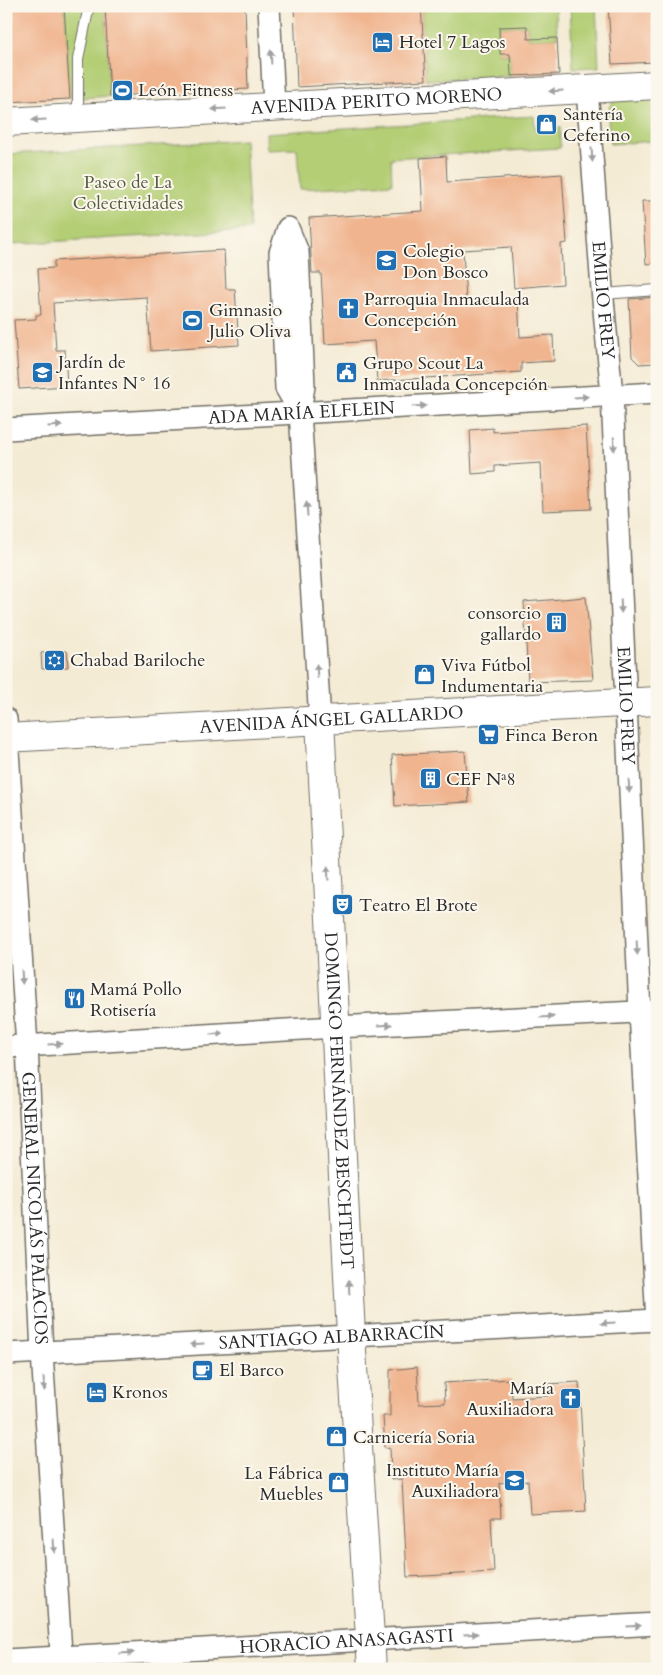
<svg xmlns="http://www.w3.org/2000/svg" width="663" height="1675" font-family="Cardo,serif">
<style>
.green{fill:#b3ce74;stroke:#6f7c50}
.building{fill:#f0b48e}
.lines{fill:none;stroke-linecap:round;stroke-linejoin:round}
.lane-casing{stroke:#716e66;stroke-width:12}
.street-casing{stroke:#716e66;stroke-width:24}
.secondary-casing{stroke:#716e66;stroke-width:30}
.primary-casing{stroke:#716e66;stroke-width:30}
.lane{stroke:#fff;stroke-width:10}
.street{stroke:#fff;stroke-width:21}
.secondary{stroke:#fff;stroke-width:28}
.primary{stroke:#fff;stroke-width:28}
.oneway{fill:#a0a0a0}
.labels{text-anchor:middle;stroke-width:4;stroke-linejoin:round;paint-order:stroke}
.poi-label{font-size:18px;fill:#2b2b2b;stroke:#fbf7ec;text-anchor:start}
.street-label{font-size:18px;fill:#2b2b2b;stroke:#fbf7ec}
.park-label{font-size:18px;fill:#545c41;stroke:#fbf7ec}
</style>
<rect width="100%" height="100%" fill="#fbf7ec"/>
<filter id="ink" filterUnits="userSpaceOnUse"><feTurbulence type="fractalNoise" baseFrequency=".02" numOctaves="2"/><feDisplacementMap in="SourceGraphic" scale="10" xChannelSelector="R" yChannelSelector="G"/><feConvolveMatrix kernelMatrix="1 2 1 2 8 2 1 2 1" color-interpolation-filters="sRGB"/></filter>
<filter id="wash" filterUnits="userSpaceOnUse"><feTurbulence type="fractalNoise" baseFrequency=".0096" numOctaves="4" result="noise"/><feDisplacementMap in="SourceGraphic" scale="20" xChannelSelector="R" yChannelSelector="G"/><feGaussianBlur stdDeviation="1.12" result="paint"/><feColorMatrix in="noise" values="0 0 0 0 0 0 0 0 0 0 0 0 0 0 0 0 0 1.4 0 .05"/><feComposite in="paint" operator="in"/></filter>
<g filter="url(#wash)">
<rect width="100%" height="100%" fill="#f4ebd4"/>
<path class="green" d="M 64,6 L 105,6 L 110,96 L 70,99 Z
M 421,6 L 556,6 L 557,38 L 528,39 L 527,26 L 499,27 L 500,54 L 510,54 L 511,76 L 426,80 Z
M 570,6 L 596,6 L 599,67 L 573,68 Z
M 657,95 L 657,141 L 610,144 C 610,130 604,110 614,99 Z
M 534,116 L 535,128 L 560,127 L 560,148 L 391,158 L 392,184 L 300,189 L 297,149 L 267,150 L 266,133 Z
M 245,140 L 250,230 L 12,244 L 7,154 Z"/>
<g id="blocks">
<path class="building" d="M 6,6 L 64,6 L 70,99 L 6,102 Z
M 105,6 L 245,6 L 248,89 L 110,96 Z
M 294,6 L 421,6 L 426,80 L 297,87 Z
M 608,6 L 657,6 L 657,62 L 612,64 Z
M 527,26 L 528,39 L 557,38 L 559,74 L 511,76 L 510,54 L 500,54 L 499,27 Z
M 446,156 L 447,182 L 562,174 L 567,243 L 561,244 L 563,284 L 514,288 L 511,247 L 463,250 L 466,301 L 518,298 L 520,337 L 553,335 L 554,361 L 521,363 L 521,372 L 377,381 L 374,341 L 325,344 L 321,273 L 312,273 L 309,218 L 423,211 L 420,158 Z
M 642,201 L 657,201 L 657,263 L 646,264 Z
M 224,250 L 226,289 L 235,289 L 239,345 L 151,351 L 147,297 L 53,303 L 56,350 L 65,350 L 67,386 L 19,389 L 14,320 L 36,319 L 36,315 L 41,315 L 38,269 L 54,268 L 54,261 Z
M 657,297 L 657,363 L 639,364 L 632,357 L 629,299 Z
M 586,426 L 591,509 L 543,511 L 541,463 L 495,466 L 495,472 L 472,474 L 470,430 L 493,428 L 493,432 Z
M 586,597 L 593,680 L 528,682 L 524,602 Z
M 67,651 L 68,667 L 42,669 L 41,653 Z
M 465,751 L 469,802 L 395,806 L 392,755 Z
M 417,1367 L 419,1404 L 445,1403 L 444,1383 L 511,1379 L 512,1398 L 548,1396 L 548,1384 L 579,1382 L 586,1511 L 530,1514 L 528,1481 L 499,1483 L 501,1518 L 491,1518 L 494,1572 L 407,1577 L 402,1479 L 391,1480 L 390,1447 L 385,1448 L 383,1416 L 390,1416 L 390,1370 Z"/>
</g>
</g>
<g filter="url(#ink)">
<use href="#blocks" fill-opacity="0" stroke="#716e66" stroke-width="1"/>
<g class="lines">
<defs>
<path id="lane" d="M 78,117 L 78,59 L 89,6
M 603,294 L 657,290"/>
<g id="street">
<path d="M 269,6 L 274,106"/>
<path id="s1" d="M 587,89 L 602,289 L 612,395 L 640,1012 L 657,1322"/>
<path d="M 288,228 L 298,252 L 304,386 L 300,412 L 286,388 L 280,253 Z"/>
<path d="M 300,412 L 320,720"/>
<path id="s2" d="M 6,429 L 657,393"/>
<path id="s3" d="M 6,719 L 27,1046 L 42,1352 L 62,1669"/>
<path d="M 6,1047 L 336,1027 L 657,1011"/>
<path id="s4" d="M 6,1354 L 657,1320"/>
<path id="s5" d="M 6,1660 L 657,1624"/>
</g>
<g id="secondary">
<path id="s6" d="M 6,122 L 657,85"/>
<path id="s7" d="M 320,720 L 351,1335 L 372,1669"/>
</g>
<g id="primary">
<path id="s8" d="M 6,738 L 657,701"/>
</g>
</defs>
<use href="#lane" class="lane-casing"/>
<use href="#street" class="street-casing"/>
<use href="#secondary" class="secondary-casing"/>
<use href="#primary" class="primary-casing"/>
<use href="#lane" class="lane"/>
<use href="#street" class="street"/>
<use href="#secondary" class="secondary"/>
<use href="#primary" class="primary"/>
</g>
<defs><path id="oneway-solid" d="M-6-.8H1V-3.2L6.5 0L1 3.2V.8H-6Z" transform="scale(1.25)"/></defs>
<g class="oneway">
<use href="#oneway-solid" transform="translate(271 57) rotate(-93)"/>
<use href="#oneway-solid" transform="translate(556 91) rotate(177)"/>
<use href="#oneway-solid" transform="translate(219 109) rotate(177)"/>
<use href="#oneway-solid" transform="translate(39 120) rotate(177)"/>
<use href="#oneway-solid" transform="translate(592 155) rotate(86)"/>
<use href="#oneway-solid" transform="translate(581 397) rotate(-3)"/>
<use href="#oneway-solid" transform="translate(419 406) rotate(-3)"/>
<use href="#oneway-solid" transform="translate(55 426) rotate(-3)"/>
<use href="#oneway-solid" transform="translate(614 444) rotate(88)"/>
<use href="#oneway-solid" transform="translate(307 509) rotate(-94)"/>
<use href="#oneway-solid" transform="translate(621 606) rotate(88)"/>
<use href="#oneway-solid" transform="translate(317 671) rotate(-94)"/>
<use href="#oneway-solid" transform="translate(629 786) rotate(87)"/>
<use href="#oneway-solid" transform="translate(328 873) rotate(-93)"/>
<use href="#oneway-solid" transform="translate(637 948) rotate(87)"/>
<use href="#oneway-solid" transform="translate(22 977) rotate(87)"/>
<use href="#oneway-solid" transform="translate(547 1017) rotate(-3)"/>
<use href="#oneway-solid" transform="translate(385 1025) rotate(-3)"/>
<use href="#oneway-solid" transform="translate(217 1034) rotate(-3)"/>
<use href="#oneway-solid" transform="translate(55 1044) rotate(-3)"/>
<use href="#oneway-solid" transform="translate(349 1287) rotate(-93)"/>
<use href="#oneway-solid" transform="translate(608 1323) rotate(177)"/>
<use href="#oneway-solid" transform="translate(197 1344) rotate(177)"/>
<use href="#oneway-solid" transform="translate(44 1384) rotate(86)"/>
<use href="#oneway-solid" transform="translate(54 1546) rotate(86)"/>
<use href="#oneway-solid" transform="translate(634 1626) rotate(-3)"/>
<use href="#oneway-solid" transform="translate(471 1634) rotate(-3)"/>
<use href="#oneway-solid" transform="translate(127 1653) rotate(-3)"/>
</g>
</g>
<defs>
<symbol id="hotel-square" viewBox="-11 -11 22 22"><rect x="-9" y="-9" width="18" height="18" rx="4" fill="#1f6fb2" stroke="#fbf7ec"/><path d="M-6-4.5h1.5V1H6V5H4.5V3h-9V5H-6ZM-4 0a1.8 1.8 0 1 1 3.6 0ZM.5 0V-2.5h3Q6-2.5 6 0Z" fill="#fff"/></symbol>
<symbol id="stadium-square" viewBox="-11 -11 22 22"><rect x="-9" y="-9" width="18" height="18" rx="4" fill="#1f6fb2" stroke="#fbf7ec"/><path d="M0-5a6.5 5 0 1 0 0 10a6.5 5 0 1 0 0-10ZM-3.5-1.8h7v3.6h-7Z" fill="#fff"/></symbol>
<symbol id="shop-square" viewBox="-11 -11 22 22"><rect x="-9" y="-9" width="18" height="18" rx="4" fill="#1f6fb2" stroke="#fbf7ec"/><path d="M-5-2.5h2.3a2.7 3.5 0 0 1 5.4 0H5L5.5 6h-11ZM-1.5-2.5h3a1.5 2.3 0 0 0-3 0Z" fill="#fff"/></symbol>
<symbol id="school-square" viewBox="-11 -11 22 22"><rect x="-9" y="-9" width="18" height="18" rx="4" fill="#1f6fb2" stroke="#fbf7ec"/><path d="M0-5L7-2L0 1L-7-2ZM-4 1L0 2.5L4 1V4Q0 6-4 4Z" fill="#fff"/></symbol>
<symbol id="church-square" viewBox="-11 -11 22 22"><rect x="-9" y="-9" width="18" height="18" rx="4" fill="#1f6fb2" stroke="#fbf7ec"/><path d="M-1.2-6h2.4v3.5h3.3v2.4h-3.3V6h-2.4V-.1h-3.3v-2.4h3.3Z" fill="#fff"/></symbol>
<symbol id="civic-square" viewBox="-11 -11 22 22"><rect x="-9" y="-9" width="18" height="18" rx="4" fill="#1f6fb2" stroke="#fbf7ec"/><path d="M-.6-6.5H3V-4.5H.6V-3L4-1V1h2V6H-6V1h2V-1L-.6-3ZM-1.2 2.5V6h2.4V2.5Z" fill="#fff"/></symbol>
<symbol id="building-square" viewBox="-11 -11 22 22"><rect x="-9" y="-9" width="18" height="18" rx="4" fill="#1f6fb2" stroke="#fbf7ec"/><path d="M-4-6H4V6H1V3H-1V6H-4ZM-2.5-4.3h1.7v1.8h-1.7ZM.8-4.3h1.7v1.8H.8ZM-2.5-1h1.7V.8h-1.7ZM.8-1h1.7V.8H.8Z" fill="#fff"/></symbol>
<symbol id="synagogue-square" viewBox="-11 -11 22 22"><rect x="-9" y="-9" width="18" height="18" rx="4" fill="#1f6fb2" stroke="#fbf7ec"/><path d="M0-6.5L5.6 3.2H-5.6ZM0 6.5L5.6-3.2H-5.6Z" fill="#fff"/></symbol>
<symbol id="supermarket-square" viewBox="-11 -11 22 22"><rect x="-9" y="-9" width="18" height="18" rx="4" fill="#1f6fb2" stroke="#fbf7ec"/><path d="M-6-5.5h2.5l.6 2H6L4.5 2H-2.5L-4.4-4H-6ZM-1.5 3.2a1.3 1.3 0 1 0 .1 0ZM3 3.2a1.3 1.3 0 1 0 .1 0Z" fill="#fff"/></symbol>
<symbol id="theatre-square" viewBox="-11 -11 22 22"><rect x="-9" y="-9" width="18" height="18" rx="4" fill="#1f6fb2" stroke="#fbf7ec"/><path d="M-5-5.5Q0-4 5-5.5V0Q5 5 0 6Q-5 5-5 0ZM-3.3-2.5H-1v1.5H-3.3ZM1-2.5H3.3v1.5H1ZM-2.8 1Q0 5.5 2.8 1Z" fill="#fff"/></symbol>
<symbol id="restaurant-square" viewBox="-11 -11 22 22"><rect x="-9" y="-9" width="18" height="18" rx="4" fill="#1f6fb2" stroke="#fbf7ec"/><path d="M-5-6h1v4h1v-4h1v4h1v-4h1v5L-1.5 .5V6h-2V.5L-5-1ZM5-6V6H3V1.5H1.5Q1.5-4 5-6Z" fill="#fff"/></symbol>
<symbol id="cafe-square" viewBox="-11 -11 22 22"><rect x="-9" y="-9" width="18" height="18" rx="4" fill="#1f6fb2" stroke="#fbf7ec"/><path d="M-5.5-4.5H6V0H3Q3 3.5 0 3.5H-2.5Q-5.5 3.5-5.5 0ZM3-3.2v2h1.7v-2ZM-6 4.5H4V6H-6Z" fill="#fff"/></symbol>
</defs>
<g fill-rule="evenodd">
<use href="#hotel-square" x="370" y="30" width="25" height="25"/>
<use href="#stadium-square" x="110" y="78" width="25" height="25"/>
<use href="#shop-square" x="534" y="112" width="25" height="25"/>
<use href="#school-square" x="374" y="248" width="25" height="25"/>
<use href="#church-square" x="336" y="296" width="25" height="25"/>
<use href="#stadium-square" x="180" y="308" width="25" height="25"/>
<use href="#school-square" x="30" y="360" width="25" height="25"/>
<use href="#civic-square" x="334" y="360" width="25" height="25"/>
<use href="#building-square" x="544" y="610" width="25" height="25"/>
<use href="#synagogue-square" x="42" y="648" width="25" height="25"/>
<use href="#shop-square" x="412" y="662" width="25" height="25"/>
<use href="#supermarket-square" x="476" y="722" width="25" height="25"/>
<use href="#building-square" x="418" y="766" width="25" height="25"/>
<use href="#theatre-square" x="330" y="892" width="25" height="25"/>
<use href="#restaurant-square" x="62" y="986" width="25" height="25"/>
<use href="#cafe-square" x="190" y="1358" width="25" height="25"/>
<use href="#hotel-square" x="84" y="1380" width="25" height="25"/>
<use href="#church-square" x="558" y="1386" width="25" height="25"/>
<use href="#shop-square" x="324" y="1424" width="25" height="25"/>
<use href="#school-square" x="502" y="1468" width="25" height="25"/>
<use href="#shop-square" x="326" y="1470" width="25" height="25"/>
</g>
<g class="labels">
<g class="poi-label">
<text x="399" y="48">Hotel 7 Lagos</text>
<text x="138" y="96">León Fitness</text>
<text x="563" y="120">Santería<tspan x="563" dy="21">Ceferino</tspan></text>
<text x="403" y="257">Colegio<tspan x="403" dy="21">Don Bosco</tspan></text>
<text x="364" y="305">Parroquia Inmaculada<tspan x="364" dy="21">Concepción</tspan></text>
<text x="209" y="316">Gimnasio<tspan x="209" dy="21">Julio Oliva</tspan></text>
<text x="58" y="368">Jardín de<tspan x="58" dy="21">Infantes N° 16</tspan></text>
<text x="363" y="369">Grupo Scout La<tspan x="363" dy="21">Inmaculada Concepción</tspan></text>
<text x="541" y="619" text-anchor="end">consorcio<tspan x="541" dy="21">gallardo</tspan></text>
<text x="70" y="666">Chabad Bariloche</text>
<text x="441" y="671">Viva Fútbol<tspan x="441" dy="21">Indumentaria</tspan></text>
<text x="505" y="741">Finca Beron</text>
<text x="446" y="785">CEF Nª8</text>
<text x="359" y="911">Teatro El Brote</text>
<text x="90" y="995">Mamá Pollo<tspan x="90" dy="21">Rotisería</tspan></text>
<text x="219" y="1376">El Barco</text>
<text x="554" y="1394" text-anchor="end">María<tspan x="554" dy="21">Auxiliadora</tspan></text>
<text x="112" y="1398">Kronos</text>
<text x="353" y="1443">Carnicería Soria</text>
<text x="499" y="1476" text-anchor="end">Instituto María<tspan x="499" dy="21">Auxiliadora</tspan></text>
<text x="323" y="1479" text-anchor="end">La Fábrica<tspan x="323" dy="21">Muebles</tspan></text>
</g>
<g class="street-label">
<text dy="6" stroke="none"><textPath href="#s6" startOffset="371">AVENIDA PERITO MORENO</textPath></text>
<text dy="6" stroke="none"><textPath href="#s1" startOffset="212">EMILIO FREY</textPath></text>
<text dy="6" stroke="none"><textPath href="#s2" startOffset="296">ADA MARÍA ELFLEIN</textPath></text>
<text dy="6" stroke="none"><textPath href="#s1" startOffset="618">EMILIO FREY</textPath></text>
<text dy="6" stroke="none"><textPath href="#s8" startOffset="326">AVENIDA ÁNGEL GALLARDO</textPath></text>
<text dy="6" stroke="none"><textPath href="#s7" startOffset="381">DOMINGO FERNÁNDEZ BESCHTEDT</textPath></text>
<text dy="6" stroke="none"><textPath href="#s3" startOffset="490">GENERAL NICOLÁS PALACIOS</textPath></text>
<text dy="6" stroke="none"><textPath href="#s4" startOffset="326">SANTIAGO ALBARRACÍN</textPath></text>
<text dy="6" stroke="none"><textPath href="#s5" startOffset="341">HORACIO ANASAGASTI</textPath></text>
</g>
<g class="park-label">
<text x="128" y="188">Paseo de La<tspan x="128" dy="21">Colectividades</tspan></text>
</g>
</g>
<rect width="663" height="1675" fill="none" stroke="#fbf7ec" stroke-width="25"/>
</svg>
